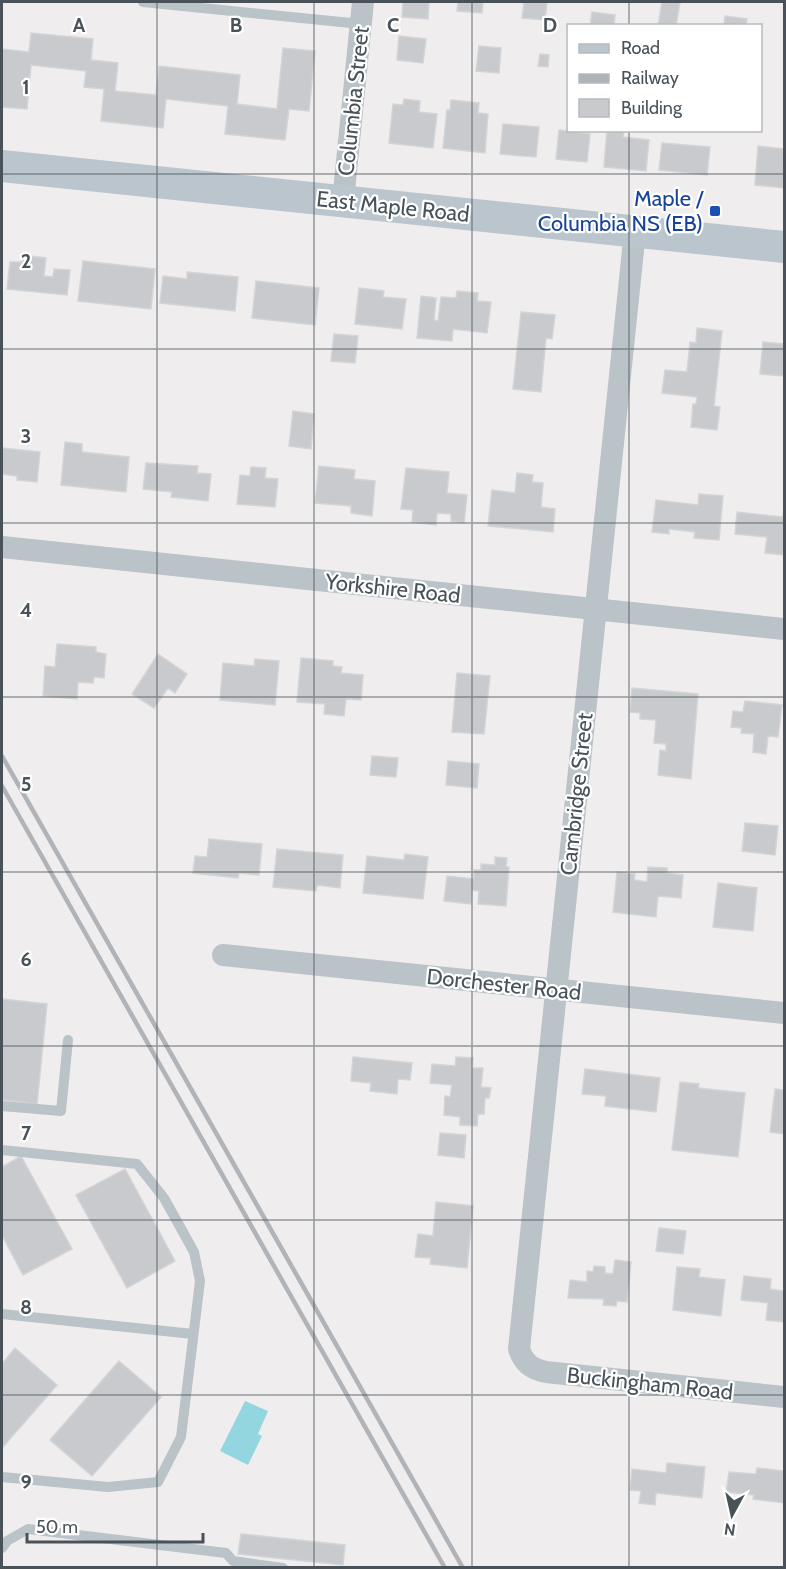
<svg xmlns="http://www.w3.org/2000/svg" width="786" height="1569" font-family="Cabin,sans-serif">
<style>
.water{fill:#93d6e0}
.building{fill:#c8cace;stroke:#d2d4d8;stroke-width:1.5}
.lines{fill:none;stroke-linecap:round;stroke-linejoin:round}
.lane{stroke:#bac3c8;stroke-width:10}
.street{stroke:#bac3c8;stroke-width:22}
.secondary{stroke:#bbc5cd;stroke-width:32}
.rail{stroke:#b0b3b7;stroke-width:4.5}
.grid{fill:none;stroke:#485258;stroke-width:1.5;stroke-opacity:0.55}
.transit-dot{fill:#1a4fb4;stroke:#fff;stroke-width:2}
.labels{text-anchor:middle;stroke-width:4.5;stroke-linejoin:round;paint-order:stroke}
.street-label{font-size:22px;fill:#485258;stroke:#fff}
.transit-label{font-size:22px;fill:#164399;stroke:#fff;text-anchor:end}
.grid-label{font-size:20px;text-anchor:middle;font-weight:bold;fill:#485258;stroke:#fff;stroke-width:4.5;stroke-linejoin:round;paint-order:stroke}
</style>
<rect width="100%" height="100%" fill="#f0edee"/>
<path class="water" d="M 245,1401 L 268,1411 L 258,1434 L 262,1436 L 248,1465 L 220,1451 Z"/>
<path class="building" d="M 403,2 L 429,2 L 428,19 L 402,17 Z
M 458,2 L 483,2 L 482,13 L 457,11 Z
M 524,2 L 547,2 L 545,20 L 522,18 Z
M 662,2 L 680,2 L 676,26 L 658,26 Z
M 592,12 L 615,15 L 614,26 L 590,26 Z
M 725,16 L 747,19 L 746,26 L 724,26 Z
M 31,33 L 93,39 L 91,60 L 118,63 L 115,91 L 156,95 L 159,66 L 240,75 L 237,104 L 277,109 L 283,48 L 315,51 L 309,111 L 289,109 L 285,140 L 225,134 L 228,106 L 166,99 L 163,128 L 101,121 L 104,89 L 84,87 L 86,71 L 31,65 L 27,109 L 2,107 L 2,49 L 29,52 Z
M 399,36 L 426,39 L 423,63 L 397,60 Z
M 479,46 L 501,48 L 499,73 L 476,71 Z
M 540,54 L 549,55 L 548,67 L 538,66 Z
M 404,99 L 420,101 L 419,112 L 437,114 L 433,148 L 389,143 L 393,104 L 403,105 Z
M 451,100 L 479,103 L 478,113 L 488,114 L 485,153 L 443,148 L 447,110 L 450,110 Z
M 503,124 L 539,127 L 536,157 L 500,154 Z
M 559,130 L 590,134 L 587,162 L 556,159 Z
M 607,130 L 624,130 L 623,137 L 649,140 L 646,171 L 604,167 Z
M 662,143 L 710,147 L 707,175 L 659,170 Z
M 758,146 L 784,149 L 784,188 L 755,185 Z
M 22,255 L 46,258 L 44,276 L 53,277 L 54,269 L 70,270 L 67,295 L 7,289 L 10,262 L 21,262 Z
M 83,261 L 155,269 L 151,309 L 78,301 Z
M 187,272 L 238,277 L 235,311 L 160,303 L 163,276 L 187,279 Z
M 256,281 L 319,288 L 315,325 L 252,318 Z
M 359,288 L 384,291 L 383,297 L 406,299 L 402,329 L 355,324 Z
M 457,291 L 478,293 L 477,301 L 491,302 L 487,333 L 453,329 L 452,341 L 417,338 L 421,296 L 436,298 L 434,320 L 438,321 L 441,297 L 456,298 Z
M 521,312 L 555,315 L 552,339 L 546,338 L 541,392 L 513,389 Z
M 697,328 L 722,331 L 714,406 L 720,407 L 717,430 L 691,427 L 693,404 L 696,404 L 697,397 L 662,393 L 665,370 L 687,372 L 690,342 L 696,343 Z
M 334,334 L 358,336 L 355,363 L 331,361 Z
M 763,342 L 784,344 L 784,376 L 760,374 Z
M 293,411 L 314,414 L 311,449 L 289,446 Z
M 65,442 L 82,444 L 82,452 L 129,457 L 126,492 L 61,485 Z
M 2,448 L 40,452 L 37,482 L 17,480 L 17,476 L 2,474 Z
M 146,463 L 198,466 L 197,473 L 211,474 L 208,501 L 171,497 L 172,492 L 143,489 Z
M 319,466 L 355,470 L 354,479 L 375,481 L 372,516 L 351,513 L 351,506 L 315,503 Z
M 251,467 L 266,468 L 265,478 L 278,479 L 275,507 L 237,504 L 240,475 L 250,476 Z
M 406,468 L 449,472 L 447,493 L 467,495 L 464,523 L 451,521 L 451,514 L 437,513 L 436,525 L 412,522 L 413,510 L 401,509 Z
M 517,473 L 533,475 L 532,482 L 543,483 L 541,507 L 555,509 L 553,532 L 488,526 L 492,490 L 515,493 Z
M 699,494 L 723,496 L 719,540 L 694,538 L 695,532 L 669,529 L 669,534 L 652,532 L 656,500 L 698,505 Z
M 784,505 L 784,555 L 765,553 L 767,537 L 735,534 L 737,512 L 783,517 Z
M 57,644 L 96,647 L 96,652 L 106,654 L 104,678 L 94,677 L 93,683 L 78,682 L 77,699 L 43,696 L 45,666 L 55,667 Z
M 158,654 L 187,674 L 175,693 L 168,688 L 154,708 L 132,694 Z
M 301,658 L 333,661 L 333,666 L 342,667 L 341,673 L 363,675 L 361,700 L 346,699 L 344,716 L 324,714 L 325,704 L 297,702 Z
M 255,659 L 279,661 L 275,705 L 220,700 L 223,663 L 254,666 Z
M 457,673 L 490,676 L 484,734 L 452,732 Z
M 632,688 L 698,694 L 691,779 L 658,775 L 660,750 L 666,751 L 666,744 L 654,743 L 656,720 L 640,719 L 640,713 L 630,712 Z
M 745,701 L 782,705 L 778,737 L 768,736 L 766,754 L 753,752 L 754,734 L 741,733 L 742,728 L 731,727 L 733,711 L 743,712 Z
M 372,756 L 398,758 L 396,777 L 370,775 Z
M 448,761 L 479,764 L 477,788 L 446,785 Z
M 745,823 L 778,826 L 775,855 L 742,851 Z
M 209,839 L 262,844 L 259,875 L 239,873 L 238,878 L 193,873 L 195,856 L 207,857 Z
M 277,849 L 343,855 L 340,888 L 317,885 L 316,891 L 273,887 Z
M 405,854 L 428,857 L 423,899 L 363,893 L 367,856 L 404,860 Z
M 495,857 L 507,858 L 506,867 L 509,867 L 506,906 L 478,904 L 479,891 L 472,890 L 471,904 L 444,901 L 447,876 L 474,879 L 474,870 L 481,870 L 481,864 L 495,865 Z
M 648,867 L 667,868 L 667,873 L 683,875 L 681,898 L 658,896 L 656,917 L 613,912 L 617,872 L 635,874 L 634,880 L 647,882 Z
M 718,883 L 757,888 L 753,931 L 713,927 Z
M 2,999 L 47,1004 L 37,1104 L 2,1100 Z
M 353,1057 L 412,1063 L 410,1080 L 398,1079 L 397,1094 L 370,1091 L 371,1083 L 351,1081 Z
M 456,1057 L 473,1058 L 472,1068 L 483,1068 L 481,1087 L 491,1088 L 489,1098 L 485,1098 L 484,1114 L 478,1114 L 477,1126 L 460,1125 L 460,1117 L 444,1115 L 445,1096 L 450,1097 L 452,1085 L 430,1083 L 432,1064 L 455,1066 Z
M 585,1069 L 660,1078 L 656,1112 L 605,1106 L 606,1096 L 582,1094 Z
M 680,1082 L 699,1084 L 698,1088 L 745,1093 L 738,1157 L 672,1150 Z
M 775,1089 L 784,1090 L 784,1134 L 770,1132 Z
M 440,1133 L 466,1135 L 464,1158 L 438,1155 Z
M 21,1156 L 72,1249 L 23,1275 L 2,1235 L 2,1167 Z
M 125,1169 L 175,1261 L 127,1288 L 76,1195 Z
M 436,1202 L 473,1206 L 467,1268 L 430,1264 L 431,1258 L 415,1257 L 418,1234 L 433,1236 Z
M 659,1228 L 686,1231 L 683,1254 L 656,1251 Z
M 615,1260 L 631,1262 L 627,1302 L 617,1301 L 616,1306 L 603,1305 L 604,1299 L 568,1298 L 570,1280 L 587,1282 L 587,1271 L 593,1272 L 594,1266 L 605,1267 L 605,1273 L 613,1274 Z
M 677,1267 L 700,1269 L 699,1277 L 725,1280 L 721,1316 L 673,1310 Z
M 744,1276 L 771,1279 L 770,1289 L 784,1291 L 784,1322 L 766,1320 L 768,1303 L 741,1300 Z
M 15,1348 L 57,1385 L 2,1448 L 2,1364 Z
M 119,1361 L 161,1397 L 92,1476 L 50,1440 Z
M 667,1463 L 705,1467 L 702,1498 L 656,1493 L 655,1505 L 639,1503 L 641,1491 L 630,1490 L 632,1469 L 666,1473 Z
M 757,1468 L 784,1471 L 784,1503 L 753,1499 L 754,1495 L 726,1492 L 729,1472 L 756,1474 Z
M 241,1534 L 345,1545 L 343,1565 L 238,1554 Z"/>
<g class="lines">
<path class="lane" d="M 143,2 L 361,24
M 2,1106 L 61,1111 L 68,1040
M 2,1150 L 137,1164 L 164,1198 L 194,1252 L 200,1281 L 181,1437 L 158,1482 L 108,1487 L 2,1477
M 2,1314 L 193,1334
M 2,1548 L 7,1541 L 28,1529 L 226,1553 L 233,1561 L 283,1568"/>
<path class="street" d="M 343,201 L 363,2
M 635,231 L 519,1349 C 524,1363 531,1369 546,1372 L 784,1397
M 2,547 L 784,629
M 223,955 L 784,1013"/>
<path class="secondary" d="M 2,166 L 784,247"/>
<path class="rail" d="M 2,756 L 463,1568
M 2,786 L 445,1568"/>
</g>
<path class="grid" d="M 157,2 L 157,1568M 314,2 L 314,1568M 472,2 L 472,1568M 629,2 L 629,26M 629,130 L 629,1568M 2,174 L 784,174M 2,349 L 784,349M 2,523 L 784,523M 2,697 L 784,697M 2,872 L 784,872M 2,1046 L 784,1046M 2,1220 L 784,1220M 2,1395 L 784,1395"/>
<rect class="transit-dot" x="709" y="205" width="12" height="12" rx="3"/>
<g class="labels">
<g class="street-label">
<text transform="translate(353 101) rotate(-84)" y="8">Columbia Street</text>
<text transform="translate(393 206) rotate(6)" y="8">East Maple Road</text>
<text transform="translate(393 588) rotate(6)" y="8">Yorkshire Road</text>
<text transform="translate(576 794) rotate(-84)" y="8">Cambridge Street</text>
<text transform="translate(504 984) rotate(6)" y="8">Dorchester Road</text>
<text transform="translate(650 1383) rotate(6)" y="8">Buckingham Road</text>
</g>
<g class="transit-label">
<text x="703" y="206">Maple /<tspan x="703" dy="25">Columbia NS (EB)</tspan></text>
</g>
</g>
<g class="grid-label">
<text x="79" y="32">A</text>
<text x="236" y="32">B</text>
<text x="393" y="32">C</text>
<text x="550" y="32">D</text>
<text x="26" y="94">1</text>
<text x="26" y="268">2</text>
<text x="26" y="443">3</text>
<text x="26" y="617">4</text>
<text x="26" y="791">5</text>
<text x="26" y="966">6</text>
<text x="26" y="1140">7</text>
<text x="26" y="1314">8</text>
<text x="26" y="1489">9</text>
</g>
<rect width="786" height="1569" fill="none" stroke="#485258" stroke-width="6"/>
<rect x="567" y="24" width="195" height="108" fill="#ffffff" stroke="#b6babc" stroke-width="1.5"/>
<rect x="579" y="44" width="30" height="9" fill="#bbc5cd" stroke="#b6babc" stroke-width="1.5"/>
<text x="621" y="54" font-size="18" fill="#485258">Road</text>
<rect x="579" y="74" width="30" height="9" fill="#b0b3b7" stroke="#b6babc" stroke-width="1.5"/>
<text x="621" y="84" font-size="18" fill="#485258">Railway</text>
<rect x="579" y="99" width="30" height="18" fill="#c8cace" stroke="#b6babc" stroke-width="1.5"/>
<text x="621" y="114" font-size="18" fill="#485258">Building</text>
<g transform="translate(732 1515) rotate(188)" stroke="#ffffff" stroke-width="4.5" paint-order="stroke">
<path d="M0-4.5L10 22L0 15L-10 22Z" fill="#485258"/>
<text y="-9" font-size="16" font-weight="bold" text-anchor="middle" fill="#485258">N</text>
</g>
<path d="M27 1533v9h176v-9" fill="none" stroke="#485258" stroke-width="3"/>
<text x="36" y="1533" font-size="18" fill="#485258" stroke="#ffffff" stroke-width="4.5" paint-order="stroke">50 m</text>
</svg>
